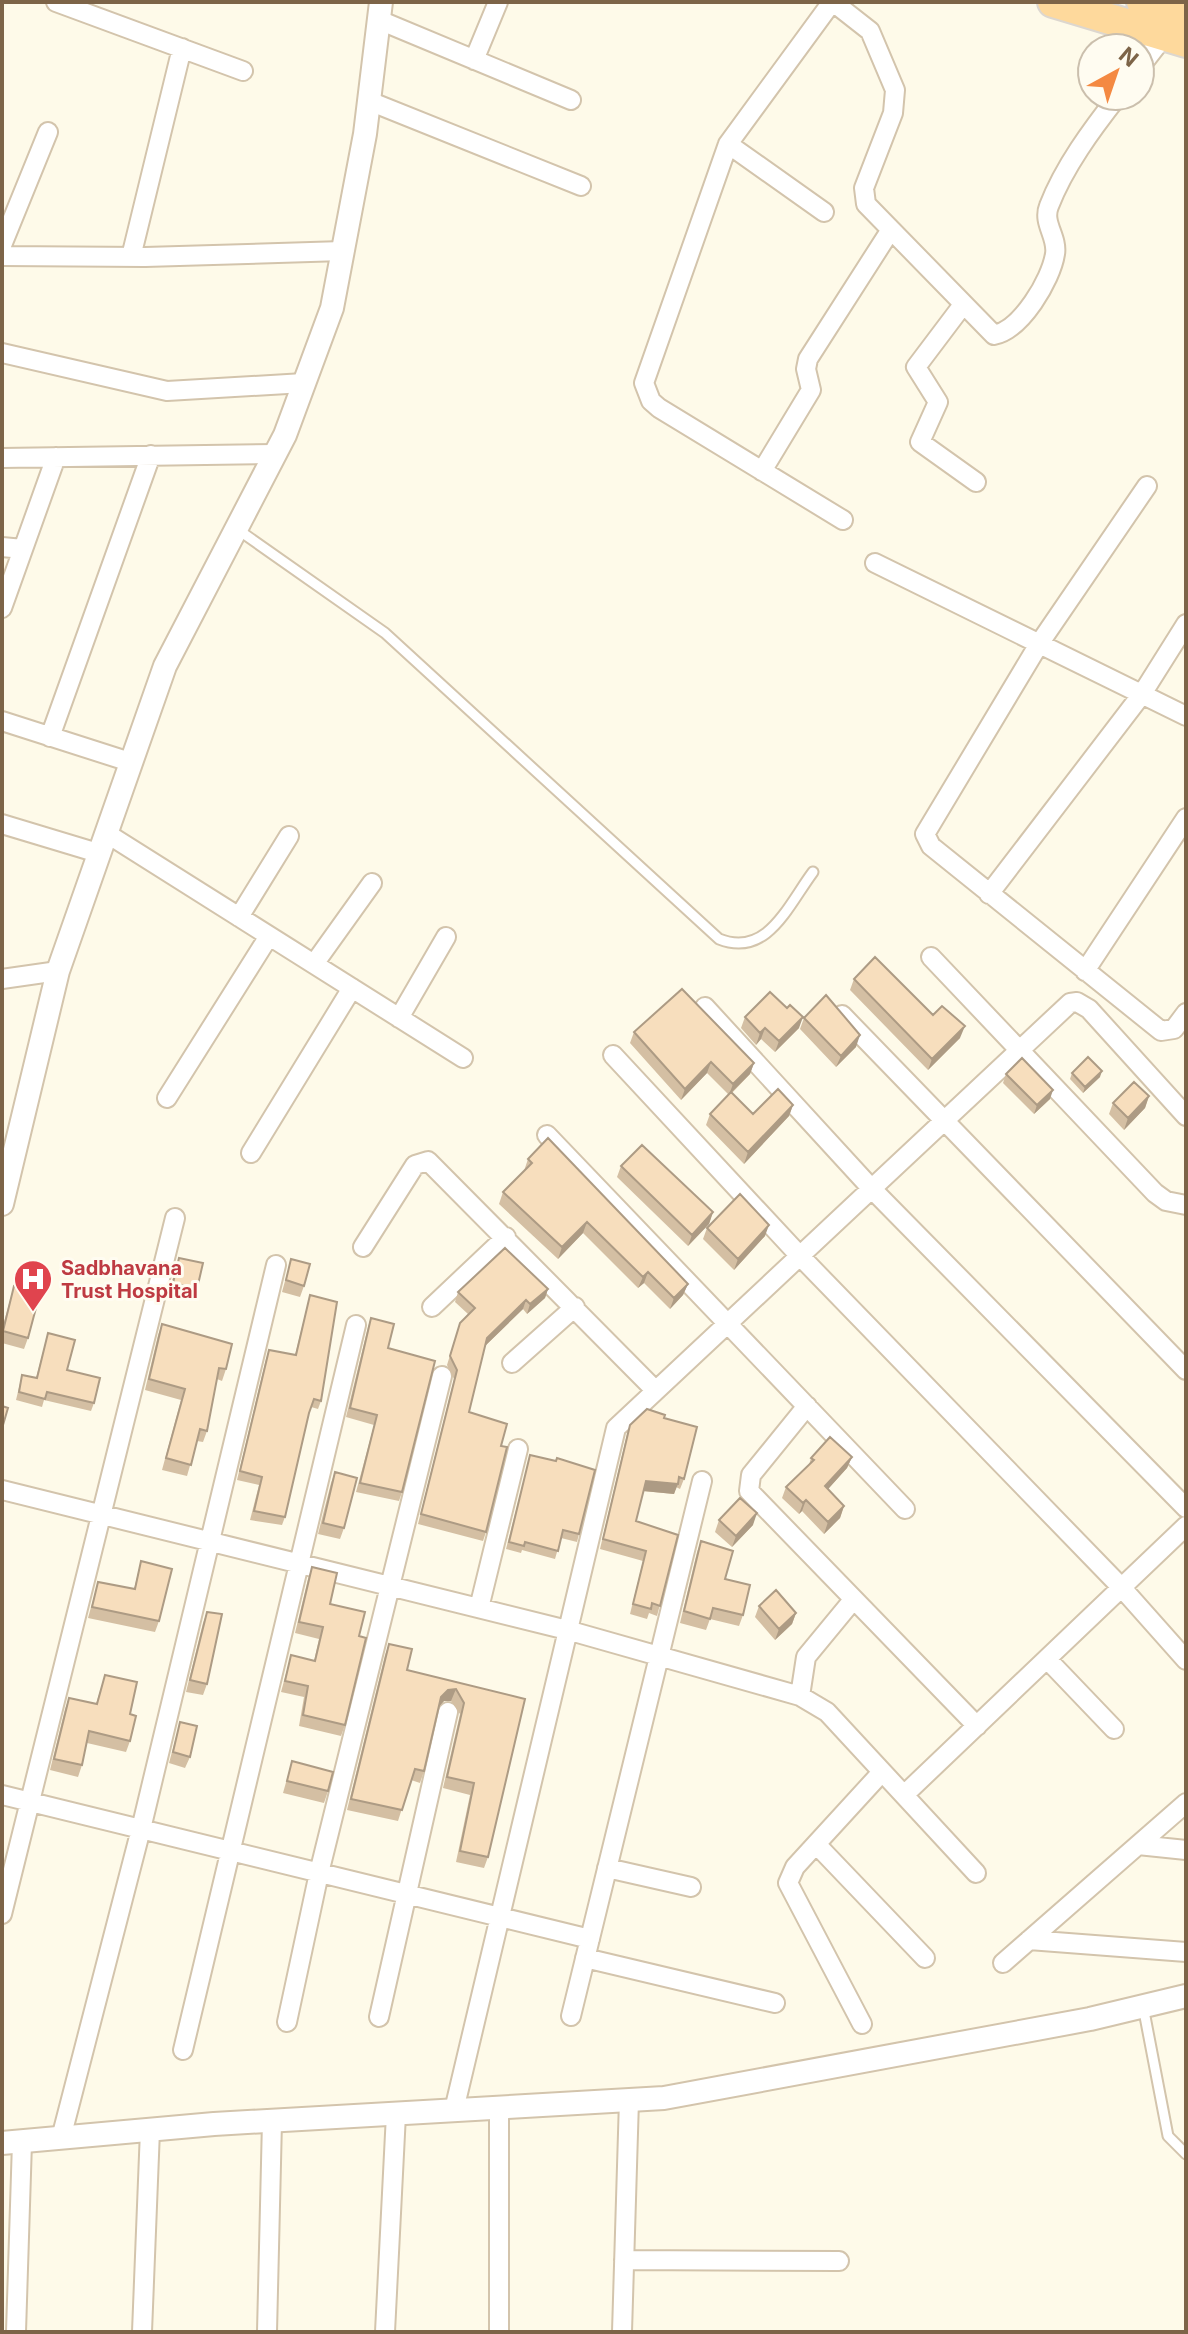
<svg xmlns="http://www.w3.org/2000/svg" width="1188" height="2334" font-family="Inter,sans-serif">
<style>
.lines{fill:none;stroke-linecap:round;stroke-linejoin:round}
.service-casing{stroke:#d3c4ac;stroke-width:13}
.minor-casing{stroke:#d3c4ac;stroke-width:22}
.tertiary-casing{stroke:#d3c4ac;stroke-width:26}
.trunk-casing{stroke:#ddd7cf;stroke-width:34}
.service{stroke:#fff;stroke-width:9}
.minor{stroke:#fff;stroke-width:18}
.tertiary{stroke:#fff;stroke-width:22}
.trunk{stroke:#fed99c;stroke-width:30}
.wall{fill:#d4bfa3}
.shaded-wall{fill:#ad9b84}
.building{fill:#f7debd;stroke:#ad9b84;stroke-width:2}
.labels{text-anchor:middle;stroke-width:6;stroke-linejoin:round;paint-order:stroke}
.health-label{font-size:20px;font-weight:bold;fill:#be3a42;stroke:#fffcf1;text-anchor:start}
</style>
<rect width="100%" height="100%" fill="#fefae9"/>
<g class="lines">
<defs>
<path id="service" d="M 237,529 L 385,633 L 719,939 C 767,958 787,907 813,872
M 1143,2006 L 1168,2136 L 1186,2154"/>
<path id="minor" d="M 56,2 L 243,71
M 832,2 L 728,144 L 644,383 L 651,401 L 659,408 L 843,520
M 833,2 L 870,31 L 895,90 L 893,113 L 864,188 L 866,204 L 994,335 C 1021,330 1051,280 1055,254 C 1058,237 1042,223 1049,206 C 1064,167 1092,129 1118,96
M 379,20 L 571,100
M 474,60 L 498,2
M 1140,67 L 1165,35
M 369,101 L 581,186
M 728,144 L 824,212
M 2,245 L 48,132
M 2,256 L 145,257 L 343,251
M 131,257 L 182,48
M 962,306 L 916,367 L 938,402 L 920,442 L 976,482
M 2,353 L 167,391 L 304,383
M 2,458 L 276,454
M 762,471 L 811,390 L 806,369 L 808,359 L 890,231
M 1147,486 L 1039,644 L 925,834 L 931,846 L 1161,1031 L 1174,1029 L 1186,1013
M 2,547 L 23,549
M 875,563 L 1186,716
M 2,608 L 56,457
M 2,721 L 130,762
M 50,737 L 151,455
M 2,824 L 98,853
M 106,833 L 463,1058
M 989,894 L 1142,694 L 1186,624
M 239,917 L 289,836
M 931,957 L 1155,1193 L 1166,1201 L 1186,1205
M 314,964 L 372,883
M 1085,971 L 1186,818
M 2,979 L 58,971
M 705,1007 L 871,1188 L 1186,1508
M 842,1015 L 1186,1370
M 399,1018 L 446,937
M 613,1055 L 799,1255 L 1122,1588 L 1186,1660
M 167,1098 L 269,936
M 547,1135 L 905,1509
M 251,1153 L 352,988
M 363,1247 L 415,1165 L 428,1161 L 654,1389
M 432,1307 L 506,1237
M 512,1363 L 575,1307
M 807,1406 L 751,1475 L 749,1491 L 977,1726
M 2,1490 L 567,1630 L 800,1696 L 827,1712 L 976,1873
M 479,1608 L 518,1449
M 1047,1659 L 1114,1729
M 800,1696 L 806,1657 L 853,1600
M 2,1795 L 590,1939
M 904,1795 L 1186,1526
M 816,1844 L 925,1958
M 1138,1845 L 1186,1850
M 607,1868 L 691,1887
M 2,1914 L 175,1218
M 1029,1940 L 1186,1952
M 585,1958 L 775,2003
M 1003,1963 L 1186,1803
M 571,2016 L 702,1481
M 379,2017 L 448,1712
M 287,2022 L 319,1873 L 442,1376
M 862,2024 L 788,1883 L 795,1867 L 882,1772
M 183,2050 L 356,1325
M 454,2110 L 616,1428 L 1070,1003 L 1077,1002 L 1089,1009 L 1186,1116
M 61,2138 L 141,1829 L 276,1265
M 624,2260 L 839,2261
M 16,2332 L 22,2142
M 142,2332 L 150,2130
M 267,2332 L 272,2121
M 385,2332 L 396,2114
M 499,2332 L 499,2108
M 622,2332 L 629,2100"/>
<path id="tertiary" d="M 2,1204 L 58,971 L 165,666 L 285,435 L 332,308 L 365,134 L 381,2
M 2,2143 L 214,2124 L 664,2098 L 1090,2019 L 1186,1996"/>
<path id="trunk" d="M 1053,2 L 1186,42
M 1142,2 L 1186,16"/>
</defs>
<use href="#service" class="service-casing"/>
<use href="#minor" class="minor-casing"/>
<use href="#tertiary" class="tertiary-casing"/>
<use href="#trunk" class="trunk-casing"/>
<use href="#service" class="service"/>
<use href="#minor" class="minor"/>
<use href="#tertiary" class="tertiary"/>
<use href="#trunk" class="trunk"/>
</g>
<path class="wall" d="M 854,979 L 933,1015 L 960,1038 L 928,1070 L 850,990 Z
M 745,1017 L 799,1028 L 775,1052 L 761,1039 L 756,1045 L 741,1028 Z
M 804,1018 L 856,1047 L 836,1067 L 800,1029 Z
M 634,1032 L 754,1063 L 750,1074 L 732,1093 L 753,1114 L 793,1105 L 789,1116 L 744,1164 L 706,1125 L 710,1114 L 729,1095 L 707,1073 L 681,1100 L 630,1043 Z
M 1072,1073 L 1100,1077 L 1083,1093 L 1070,1079 Z
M 1006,1074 L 1050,1099 L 1034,1114 L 1003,1083 Z
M 1149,1096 L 1145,1108 L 1124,1130 L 1109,1114 L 1113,1103 Z
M 528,1159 L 688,1284 L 683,1295 L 670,1309 L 644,1283 L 638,1288 L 583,1233 L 558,1259 L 499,1204 L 503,1192 L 524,1171 Z
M 621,1166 L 713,1212 L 709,1224 L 688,1246 L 617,1177 Z
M 707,1228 L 765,1236 L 734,1270 L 703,1239 Z
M 179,1258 L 197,1289 L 193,1300 L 168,1294 Z
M 291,1259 L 304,1286 L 300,1297 L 282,1292 Z
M 14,1286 L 28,1338 L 24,1349 L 2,1343 L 2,1329 Z
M 548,1289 L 545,1298 L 527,1314 L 523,1309 L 485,1346 L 469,1412 L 501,1446 L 486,1532 L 483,1541 L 418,1524 L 454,1379 L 447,1365 L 460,1323 L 468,1314 L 455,1302 L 458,1292 Z
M 310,1295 L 321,1401 L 318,1409 L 311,1407 L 308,1415 L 285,1517 L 282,1525 L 250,1520 L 259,1485 L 237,1480 L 266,1359 L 269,1350 L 295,1355 Z
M 371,1318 L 388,1348 L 402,1492 L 399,1501 L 356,1492 L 374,1425 L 346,1417 L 368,1327 Z
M 162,1324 L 226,1369 L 222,1381 L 217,1379 L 207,1431 L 203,1442 L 197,1441 L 187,1476 L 162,1470 L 181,1400 L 145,1390 L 158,1335 Z
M 48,1333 L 67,1370 L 94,1403 L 91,1411 L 44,1400 L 42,1407 L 16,1400 L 22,1375 L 36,1378 Z
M 664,1418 L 684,1479 L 680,1489 L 676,1487 L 674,1494 L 643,1491 L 636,1521 L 678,1535 L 657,1616 L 649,1613 L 647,1619 L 630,1614 L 643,1561 L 600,1549 L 627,1434 L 630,1425 Z
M 530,1455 L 556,1461 L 579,1534 L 577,1542 L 561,1538 L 555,1559 L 522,1550 L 521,1553 L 506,1549 Z
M 852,1457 L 847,1468 L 828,1489 L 844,1506 L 840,1518 L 824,1534 L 802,1511 L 799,1514 L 782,1498 L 786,1487 L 809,1465 L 811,1458 Z
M 335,1472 L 344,1528 L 340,1539 L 318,1534 L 331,1483 Z
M 719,1520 L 753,1525 L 732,1547 L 715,1532 Z
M 701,1541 L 725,1579 L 743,1615 L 739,1626 L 710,1619 L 706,1630 L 680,1623 L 697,1552 Z
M 141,1561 L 159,1621 L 155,1632 L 88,1618 L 98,1582 L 134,1589 Z
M 312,1567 L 330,1604 L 359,1636 L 345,1725 L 341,1736 L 299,1726 L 304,1697 L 281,1692 L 291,1655 L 314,1661 L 319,1639 L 295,1633 L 308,1579 Z
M 759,1606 L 796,1613 L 792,1624 L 775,1640 L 755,1617 Z
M 207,1612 L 207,1684 L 203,1695 L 186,1692 L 203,1623 Z
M 389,1644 L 407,1670 L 525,1699 L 488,1857 L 484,1868 L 456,1862 L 470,1795 L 443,1788 L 460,1714 L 451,1701 L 444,1701 L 439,1706 L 424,1771 L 420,1783 L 411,1780 L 398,1821 L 347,1810 L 385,1655 Z
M 105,1675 L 130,1714 L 130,1741 L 126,1752 L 87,1743 L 82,1765 L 78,1777 L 50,1770 L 65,1709 L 69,1698 L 96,1704 Z
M 180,1722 L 190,1757 L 185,1768 L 169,1763 Z
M 292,1761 L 328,1791 L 324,1803 L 283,1793 Z"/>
<path class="shaded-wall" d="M 803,1017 L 799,1028 L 775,1052 L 779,1041 Z
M 965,1026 L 960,1038 L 928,1070 L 932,1059 Z
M 765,1028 L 761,1039 L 756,1045 L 760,1033 Z
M 860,1035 L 856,1047 L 836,1067 L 841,1056 Z
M 711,1062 L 707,1073 L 681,1100 L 685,1089 Z
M 754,1063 L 750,1074 L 729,1095 L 733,1084 Z
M 1102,1071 L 1100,1077 L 1083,1093 L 1085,1087 Z
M 1053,1090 L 1050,1099 L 1034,1114 L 1037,1105 Z
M 1149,1096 L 1145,1108 L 1124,1130 L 1128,1118 Z
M 793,1105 L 789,1116 L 744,1164 L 748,1152 Z
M 713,1212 L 709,1224 L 688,1246 L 692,1235 Z
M 587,1222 L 583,1233 L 558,1259 L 562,1247 Z
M 769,1225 L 765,1236 L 734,1270 L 738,1259 Z
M 648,1272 L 644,1283 L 638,1288 L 643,1277 Z
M 688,1284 L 683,1295 L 670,1309 L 674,1298 Z
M 548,1289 L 545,1298 L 527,1314 L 530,1304 Z
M 526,1300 L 523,1309 L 484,1347 L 487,1338 Z
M 852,1457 L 847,1468 L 821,1497 L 825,1486 Z
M 646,1481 L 678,1484 L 674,1494 L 643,1491 Z
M 806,1500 L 802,1511 L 799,1514 L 803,1503 Z
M 844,1506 L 840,1518 L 824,1534 L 828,1522 Z
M 757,1513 L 753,1525 L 732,1547 L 736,1536 Z
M 796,1613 L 792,1624 L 775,1640 L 779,1629 Z
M 456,1689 L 451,1701 L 444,1701 L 437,1709 L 441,1697 L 448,1690 Z"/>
<path class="building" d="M 875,957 L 933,1015 L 942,1006 L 965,1026 L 932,1059 L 854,979 Z
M 682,989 L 754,1063 L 733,1084 L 711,1062 L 685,1089 L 634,1032 Z
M 770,992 L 787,1008 L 790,1005 L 803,1017 L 779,1041 L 765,1028 L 760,1033 L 745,1017 Z
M 826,995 L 860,1035 L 841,1056 L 804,1018 Z
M 1088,1057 L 1102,1071 L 1085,1087 L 1072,1073 Z
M 1022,1058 L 1053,1090 L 1037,1105 L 1006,1074 Z
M 1134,1082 L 1149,1096 L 1128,1118 L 1113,1103 Z
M 778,1089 L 793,1105 L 748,1152 L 710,1114 L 731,1092 L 753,1114 Z
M 548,1138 L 688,1284 L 674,1298 L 648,1272 L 643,1277 L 587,1222 L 562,1247 L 503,1192 L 532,1163 L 528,1159 Z
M 642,1145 L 713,1212 L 692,1235 L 621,1166 Z
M 740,1194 L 769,1225 L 738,1259 L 707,1228 Z
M 505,1248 L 548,1289 L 530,1304 L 526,1300 L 487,1338 L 469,1412 L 507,1424 L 501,1446 L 507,1447 L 486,1532 L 421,1514 L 457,1370 L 450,1356 L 460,1323 L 475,1308 L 458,1292 Z
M 179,1258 L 203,1263 L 197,1289 L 173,1283 Z
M 291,1259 L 310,1264 L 304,1286 L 286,1280 Z
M 14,1286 L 40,1293 L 28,1338 L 3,1331 Z
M 310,1295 L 337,1302 L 321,1401 L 314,1399 L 309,1413 L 285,1517 L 254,1511 L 262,1477 L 240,1471 L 269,1350 L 296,1355 Z
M 371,1318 L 394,1324 L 388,1348 L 435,1361 L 402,1492 L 360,1483 L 377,1415 L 350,1408 Z
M 162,1324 L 232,1344 L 226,1369 L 219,1368 L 207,1431 L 200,1429 L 191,1465 L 166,1458 L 185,1389 L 149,1379 Z
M 48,1333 L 75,1340 L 67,1370 L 100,1378 L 94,1403 L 47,1392 L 45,1399 L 19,1392 L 22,1375 L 37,1378 Z
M 2,1406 L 8,1408 L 3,1425 L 2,1425 Z
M 647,1409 L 665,1415 L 664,1418 L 697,1427 L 684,1479 L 679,1477 L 678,1484 L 646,1481 L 636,1521 L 678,1535 L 660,1606 L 652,1603 L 651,1609 L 633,1604 L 646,1551 L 603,1539 L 630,1425 Z
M 830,1437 L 852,1457 L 825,1486 L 844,1506 L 828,1522 L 806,1500 L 803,1503 L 786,1487 L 814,1460 L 811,1458 Z
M 530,1455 L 556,1461 L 557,1458 L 595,1470 L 579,1534 L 563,1530 L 558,1551 L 525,1542 L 524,1546 L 509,1542 Z
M 335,1472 L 357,1478 L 344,1528 L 323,1523 Z
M 740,1498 L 757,1513 L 736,1536 L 719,1520 Z
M 701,1541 L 733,1551 L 725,1579 L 750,1585 L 743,1615 L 713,1608 L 710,1619 L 684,1611 Z
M 141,1561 L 172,1569 L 159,1621 L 92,1607 L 98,1582 L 135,1589 Z
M 312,1567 L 337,1573 L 330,1604 L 365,1612 L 359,1636 L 366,1638 L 345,1725 L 303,1715 L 308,1686 L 285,1681 L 291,1655 L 315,1661 L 323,1627 L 299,1622 Z
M 776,1590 L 796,1613 L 779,1629 L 759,1606 Z
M 207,1612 L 222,1614 L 207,1684 L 190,1680 Z
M 389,1644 L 412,1649 L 407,1670 L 525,1699 L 488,1857 L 460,1851 L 474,1783 L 447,1777 L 464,1703 L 456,1689 L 448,1690 L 441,1697 L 424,1771 L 415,1769 L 402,1810 L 351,1799 Z
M 105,1675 L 137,1682 L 130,1714 L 136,1716 L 130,1741 L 89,1731 L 82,1765 L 54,1759 L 69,1698 L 97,1704 Z
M 180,1722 L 197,1726 L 190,1757 L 173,1752 Z
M 292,1761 L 333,1772 L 328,1791 L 287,1781 Z"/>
<defs>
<symbol id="hospital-pin" viewBox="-11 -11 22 30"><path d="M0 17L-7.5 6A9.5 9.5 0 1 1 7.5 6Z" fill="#e0444e" stroke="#fffcf1"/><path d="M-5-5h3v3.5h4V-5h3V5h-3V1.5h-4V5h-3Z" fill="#fff"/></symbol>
</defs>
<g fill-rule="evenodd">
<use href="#hospital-pin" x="11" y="1257" width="44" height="60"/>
</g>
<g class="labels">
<g class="health-label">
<text x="61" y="1275">Sadbhavana<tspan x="61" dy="23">Trust Hospital</tspan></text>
</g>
</g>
<rect width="1188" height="2334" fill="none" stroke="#7d6448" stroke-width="8"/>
<g transform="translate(1116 72) rotate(40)"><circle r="38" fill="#fffcf1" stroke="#cbbfad" stroke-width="2"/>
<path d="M0-6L14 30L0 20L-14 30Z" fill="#f48942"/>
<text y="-12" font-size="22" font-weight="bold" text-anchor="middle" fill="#7d6448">N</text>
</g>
</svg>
